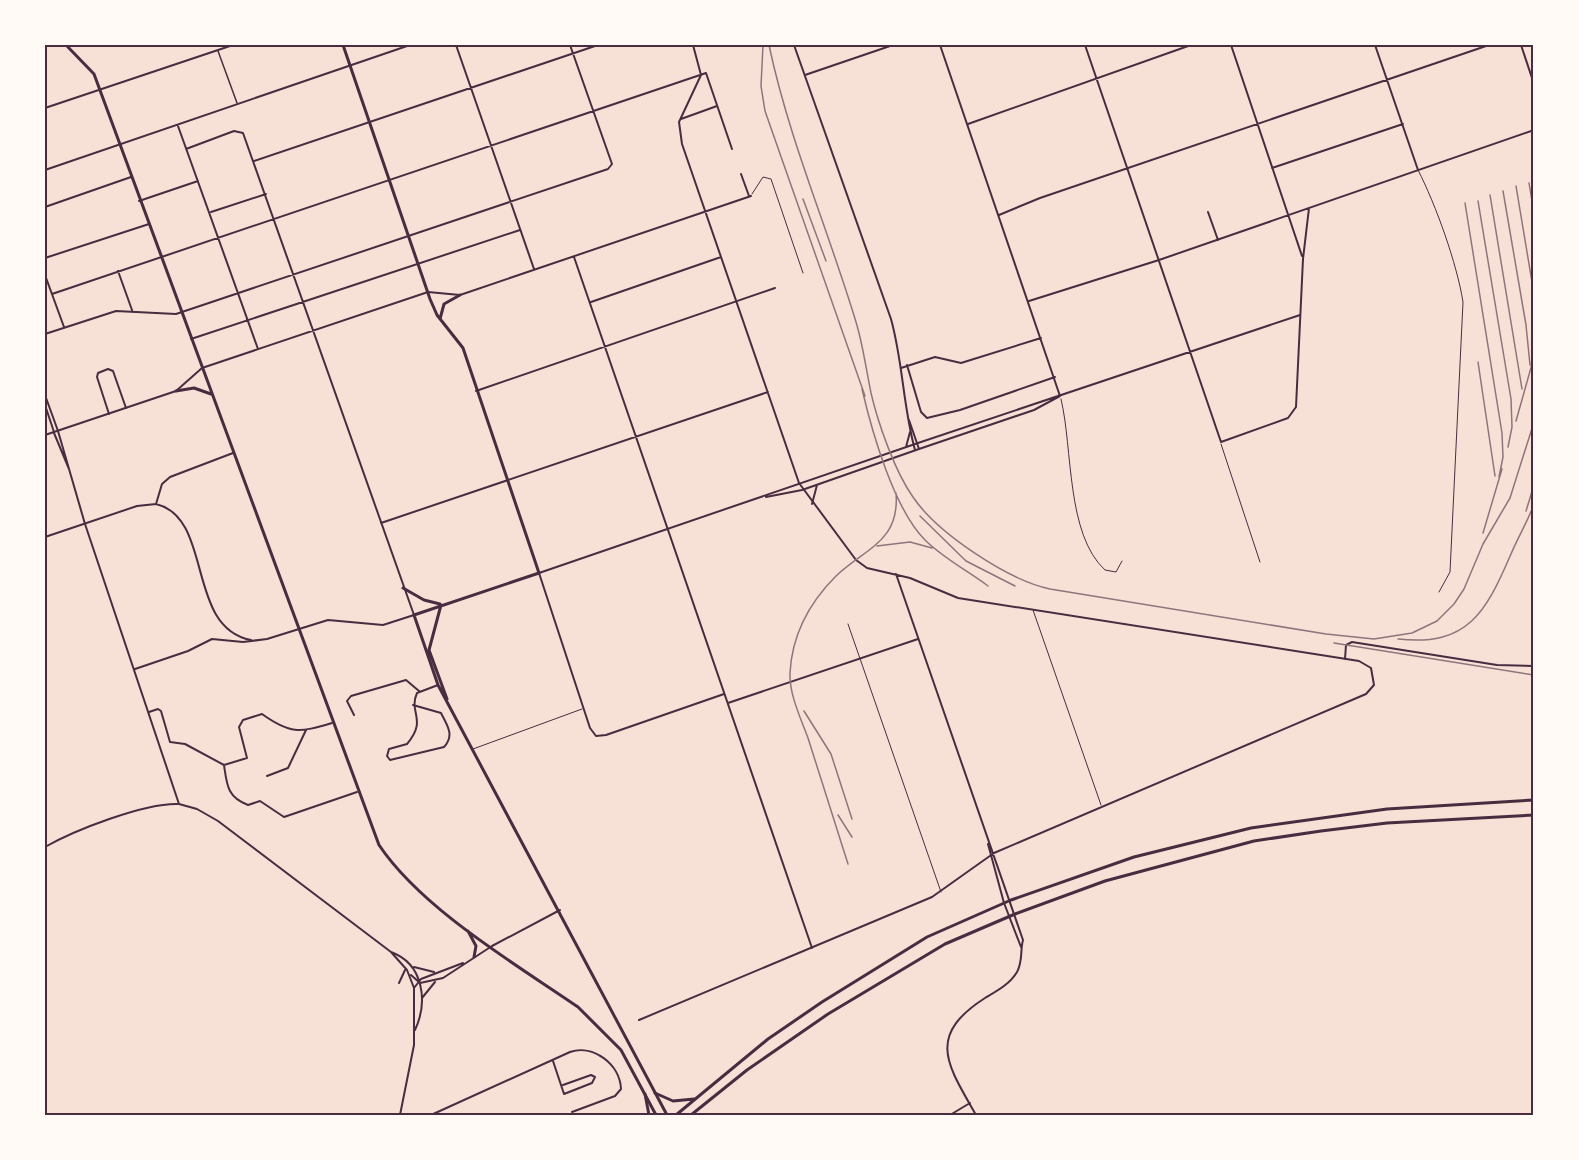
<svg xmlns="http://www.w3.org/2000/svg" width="1579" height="1160" font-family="'PT Sans Narrow',sans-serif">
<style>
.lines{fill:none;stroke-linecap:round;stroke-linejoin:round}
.service{stroke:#4a2c40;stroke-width:1}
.pedestrian{stroke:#4a2c40;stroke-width:1.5}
.minor{stroke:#4a2c40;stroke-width:2}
.tertiary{stroke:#4a2c40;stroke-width:2}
.secondary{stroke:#4a2c40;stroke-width:3}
.primary{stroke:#4a2c40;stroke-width:3}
.rail{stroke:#8f747c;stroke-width:1.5}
.neatline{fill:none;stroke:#4a2c40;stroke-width:2}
</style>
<rect width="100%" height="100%" fill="#f7e1d7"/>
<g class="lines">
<path class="service" d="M 1418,170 C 1436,205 1457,264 1463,302 L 1450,572 L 1439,592
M 752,194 L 763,177 L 771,179 L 803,273
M 1061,399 C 1073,449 1066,534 1105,570 L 1116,572 L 1122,561
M 1221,444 L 1260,562
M 1033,610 L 1101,805
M 848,624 L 941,892
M 473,749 L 582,709"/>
<path class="pedestrian" d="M 218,51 L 237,103"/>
<path class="minor" d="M 456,45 L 534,269
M 940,45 L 1060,396
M 1085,45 L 1221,442 L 1288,418 L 1296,407 L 1303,259 L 1309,208
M 1231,45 L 1302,256
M 1375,45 L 1418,170
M 1521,45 L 1534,84
M 805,75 L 893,45
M 45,108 L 233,45
M 681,119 L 717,106
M 968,124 L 1191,45
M 178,126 L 258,349
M 186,149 L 234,131 L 243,133 L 414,615
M 254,161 L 598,45
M 1272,168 L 1403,124
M 45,170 L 410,45
M 741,174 L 749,196
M 139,201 L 198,181
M 45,207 L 131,177
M 211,212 L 266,194
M 1208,212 L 1218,240
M 999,215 L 1040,198 L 1489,45
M 574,257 L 812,948
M 45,258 L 149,224
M 118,271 L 132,310
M 45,275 L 64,327
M 52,294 L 706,73 L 732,149
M 1029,301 L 1159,260 L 1534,130
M 591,302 L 721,257
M 45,334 L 116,311 L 176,314 L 608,169 L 612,164 L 570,45
M 191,339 L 520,230
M 907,365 L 921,412 L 927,418 L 960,410 L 1055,377
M 202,368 L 428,292 L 460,295 L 751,196
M 901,368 L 935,357 L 961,363 L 1041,338
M 476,391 L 775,288
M 45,395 L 58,431
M 45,405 L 54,432
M 109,414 L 97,377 L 98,373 L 108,369 L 113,371 L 126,408
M 918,443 L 1300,315
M 919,449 L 1034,410 L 1060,396
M 156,504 C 214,518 185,627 251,640
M 381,523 L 768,392
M 45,537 L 137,506 L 156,504 L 162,484 L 170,477 L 233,453
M 539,573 L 590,728 L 596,736 L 606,735 L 724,694
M 896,574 L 1023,940 C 1020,951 1023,961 1017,972 C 1010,984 997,991 985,998 C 926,1036 947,1064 976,1115
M 1345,659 L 1346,645 L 1352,642 L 1497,665 L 1534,666
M 728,703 L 918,639
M 413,705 L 441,713 C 447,725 455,735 444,747 L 390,760 L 387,756 L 389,749 L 407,744 C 428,719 408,713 417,693 L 438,685
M 149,712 L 158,709 L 161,711 L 170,742 L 185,744 L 224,765 L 247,758 L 239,727 L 243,720 L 262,714 C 290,734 299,733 332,723
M 354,715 L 347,701 L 351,696 L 406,680 L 419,691
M 224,765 C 227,785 227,797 248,805 L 260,801 L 284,817 L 357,792
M 267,776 L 288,768 L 306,730
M 988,844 L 1004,903 L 1021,947
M 45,847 C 75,830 144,803 178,804
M 639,1020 L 932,897 L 994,853 L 1366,694 L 1374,685 L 1371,668 L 1359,661 L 958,598 L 910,578 L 867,568 L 856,560 L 799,483 L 682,144 L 679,122 L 701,75 L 693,45
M 553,1061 L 564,1094 L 592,1083 L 595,1077 L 591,1075 L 563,1085
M 431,1115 L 570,1052 C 593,1044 620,1064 621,1089 L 615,1096 L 572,1112
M 950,1115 L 970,1103"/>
<path class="tertiary" d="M 794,45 L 891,319 C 903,362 903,407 915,450
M 58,431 L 85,524 L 179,804 L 197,809 L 218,821 L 391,952 L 407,970 L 414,988 L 414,1045 L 400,1115
M 54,433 L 69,469
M 45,435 L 176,391 L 202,368
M 906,447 L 910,432
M 766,497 L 802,490 L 919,449 L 909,420
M 812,504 L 817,485
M 539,573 L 918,443
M 135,669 L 188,651 L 212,639 L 243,642 L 267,639 L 328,620 L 383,625 L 414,615
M 391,952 C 424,964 428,1002 415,1030
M 414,967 L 434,972
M 411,975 L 420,983 L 443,978 L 492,946 L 560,910
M 399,983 L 405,970
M 414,988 L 421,979 L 463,963
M 422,998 L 435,982"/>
<path class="secondary" d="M 66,45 L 94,74 L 379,845 C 422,909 514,963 578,1007 L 621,1050 L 656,1115
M 343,45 L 430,299 L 437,315 L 463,348 L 539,573 L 414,615 L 438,685 L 667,1115
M 440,319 L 444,304 L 460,295
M 176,391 L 194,388 L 211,394
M 403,588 L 424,600 L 440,604
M 441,605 L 429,650 L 447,699
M 468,931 L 476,946 L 474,957"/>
<path class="primary" d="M 655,1093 L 673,1101 L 694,1099
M 645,1094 L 649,1115
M 676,1115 L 768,1039 L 822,1002 L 927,937 L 1011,900 L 1134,857 L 1251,828 L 1387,809 L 1534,800
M 691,1115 L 747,1070 L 828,1014 L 945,944 L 1015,914 L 1105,881 L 1254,841 L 1321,831 L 1387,823 L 1534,815"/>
<path class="rail" d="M 763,45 L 761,86 L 765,111 L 865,396
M 769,45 C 789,140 828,229 856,322 C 863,345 866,369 871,393 C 878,423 895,472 913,497 C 937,533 1008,580 1050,589 L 1326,634 L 1374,639 L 1412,633 L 1437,621 L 1454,604 L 1464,589 L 1483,544 L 1510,498 L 1534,422
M 1529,183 L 1534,213
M 1516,186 L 1534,294
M 1503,191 L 1526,325 L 1530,365
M 1490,195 L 1522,389
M 803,199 L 826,261
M 1478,201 L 1511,399 L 1512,427 L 1508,447
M 1465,203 L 1502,433 L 1503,457 L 1499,477
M 1478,362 L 1495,476
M 862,389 C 872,432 894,509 925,540 C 943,558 968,571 988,586
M 1516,421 L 1534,357
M 1526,511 L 1534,485
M 920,516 L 966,561 L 1015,586
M 1483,533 L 1502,469
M 877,546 L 910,542 L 932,548
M 1398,639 C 1468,647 1486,612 1511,554 C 1518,537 1528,521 1534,504
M 1334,643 L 1534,675
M 804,711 L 831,754 L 852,819
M 838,815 L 852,837
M 848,864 C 835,822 821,780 808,738 C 801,719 789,694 790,673 C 792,634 809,603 836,576 C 865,548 900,542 896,493"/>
</g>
<rect width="1579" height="1160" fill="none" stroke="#fffaf5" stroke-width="93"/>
<rect x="46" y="46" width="1486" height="1068" class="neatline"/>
</svg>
